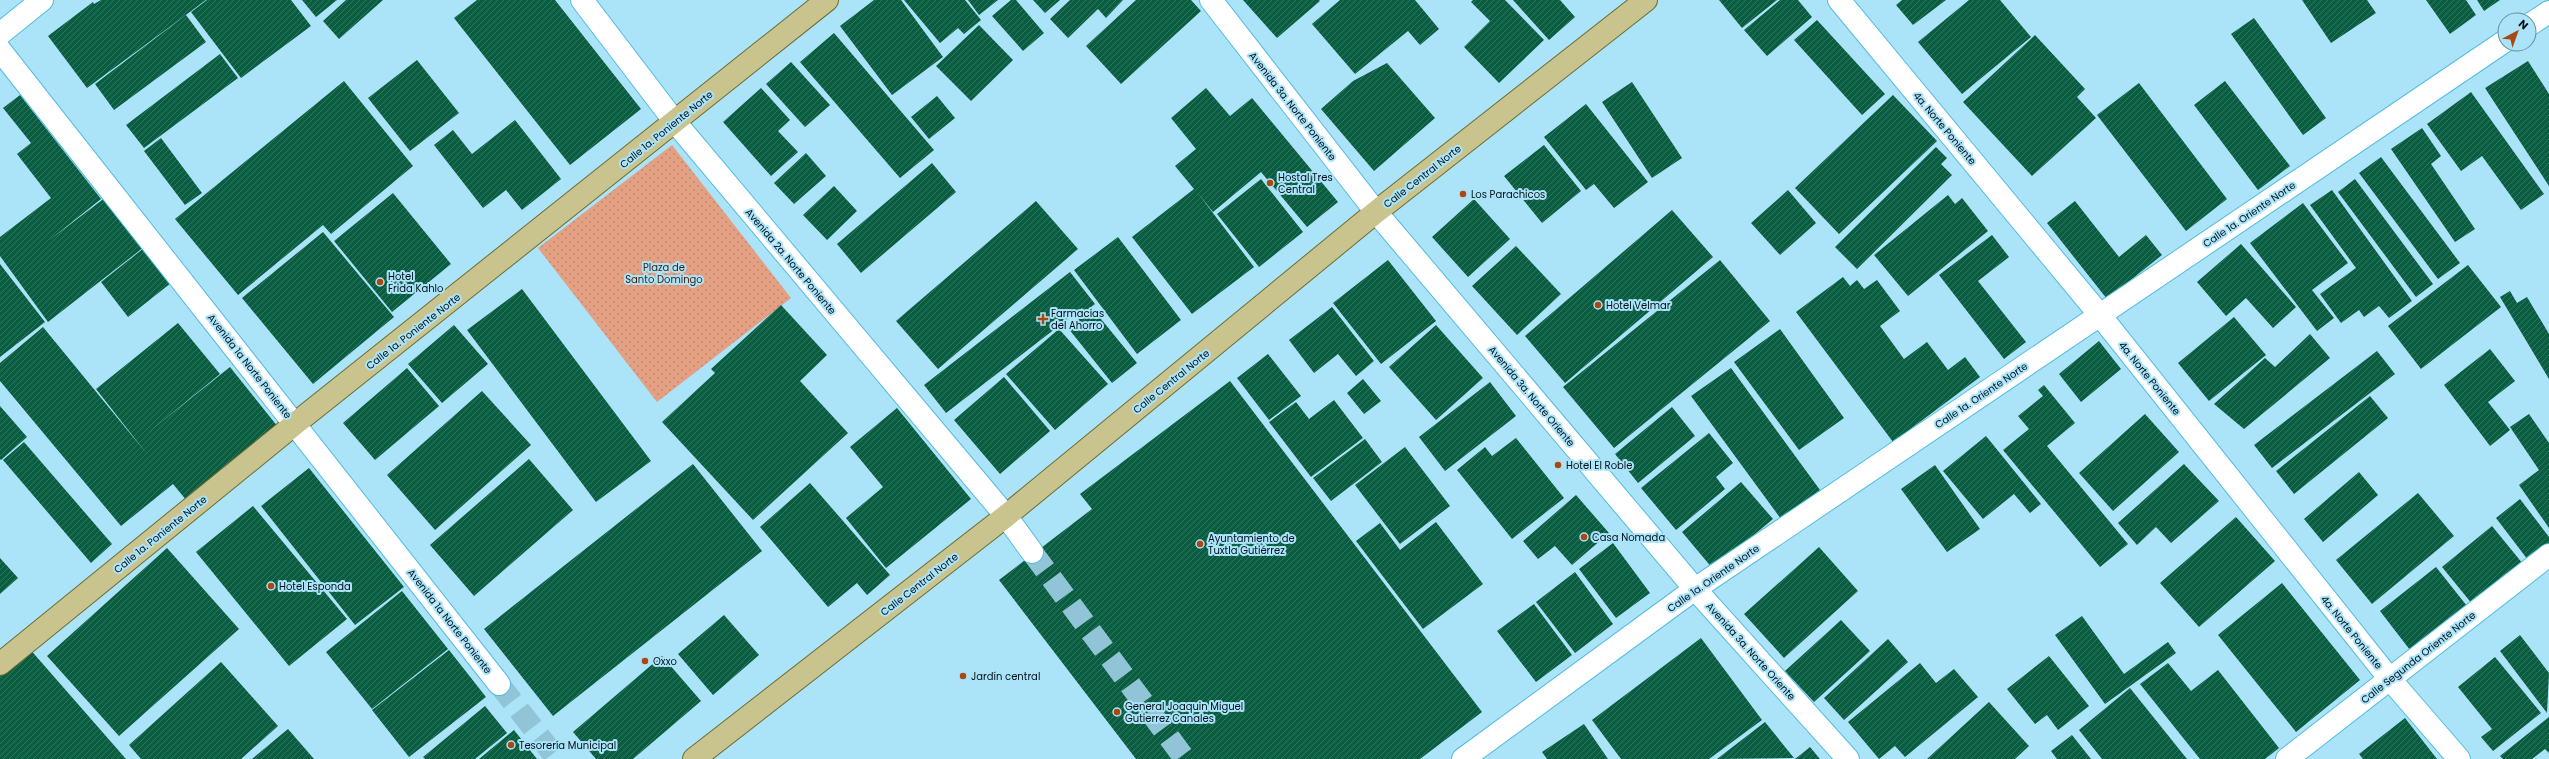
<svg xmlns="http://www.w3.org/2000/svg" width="2549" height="759" font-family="Poppins,sans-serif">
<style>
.park{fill:url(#park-dots)}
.building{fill:url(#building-hatch)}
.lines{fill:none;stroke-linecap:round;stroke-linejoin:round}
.minor-tunnel{stroke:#91c4d7;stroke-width:22;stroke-dasharray:22 11;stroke-linecap:butt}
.minor-casing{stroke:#54bce0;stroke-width:24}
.major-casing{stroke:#6b6c33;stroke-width:24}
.minor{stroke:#fff;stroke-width:22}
.major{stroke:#c9c48e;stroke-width:22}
.poi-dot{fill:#ab4811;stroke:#abe3f9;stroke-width:1.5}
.labels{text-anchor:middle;stroke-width:4;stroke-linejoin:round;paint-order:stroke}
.street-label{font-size:10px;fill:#001118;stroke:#abe3f9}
.poi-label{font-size:10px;fill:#001118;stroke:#abe3f9;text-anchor:start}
.park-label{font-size:10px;fill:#461c08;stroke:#abe3f9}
</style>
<defs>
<pattern id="park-dots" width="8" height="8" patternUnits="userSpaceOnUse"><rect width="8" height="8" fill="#e3a083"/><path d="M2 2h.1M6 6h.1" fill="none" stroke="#c18970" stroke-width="1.8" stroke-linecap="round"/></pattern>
<pattern id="building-hatch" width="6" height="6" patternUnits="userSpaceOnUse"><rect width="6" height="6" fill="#095d41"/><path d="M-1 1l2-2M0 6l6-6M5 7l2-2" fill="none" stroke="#33745f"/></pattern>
</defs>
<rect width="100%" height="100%" fill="#abe3f9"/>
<path class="park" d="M 672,145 L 791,298 L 657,402 L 538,248 Z"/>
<path class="building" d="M 101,0 L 206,0 L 87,88 L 48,36 L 93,2 L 94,4 Z
M 207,0 L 291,0 L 311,26 L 241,78 L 191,12 Z
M 302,0 L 337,0 L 316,17 Z
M 346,0 L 383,0 L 339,39 L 323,21 Z
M 477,0 L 555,0 L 641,109 L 570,165 L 454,18 Z
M 874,0 L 901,0 L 943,57 L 892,95 L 840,26 Z
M 904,0 L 965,0 L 981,20 L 964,34 L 958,28 L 940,43 Z
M 968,0 L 998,0 L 979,15 Z
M 1011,0 L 1016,0 L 1044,33 L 1023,51 L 992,16 Z
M 1033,0 L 1060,0 L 1045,13 Z
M 1070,0 L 1123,0 L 1106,18 L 1098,9 L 1068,38 L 1050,19 Z
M 1136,0 L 1191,0 L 1201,11 L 1121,84 L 1086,46 Z
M 1243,0 L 1319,0 L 1320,1 L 1277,38 Z
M 1340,0 L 1415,0 L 1439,29 L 1420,45 L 1408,31 L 1355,74 L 1312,24 Z
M 1473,0 L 1505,0 L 1544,40 L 1499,83 L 1464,47 L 1490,21 L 1471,2 Z
M 1513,0 L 1560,0 L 1575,17 L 1549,40 Z
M 1719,0 L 1777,0 L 1742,28 Z
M 1780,0 L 1798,0 L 1812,17 L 1767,56 L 1744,30 Z
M 1902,0 L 1946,0 L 1913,25 L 1896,5 Z
M 1969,0 L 2000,0 L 2031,37 L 1962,94 L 1918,42 Z
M 2302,0 L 2367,0 L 2376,13 L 2331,43 Z
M 2426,0 L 2466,0 L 2476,15 L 2450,34 Z
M 2477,0 L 2500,0 L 2484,11 Z
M 186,15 L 206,42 L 114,110 L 95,84 Z
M 2254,18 L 2326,118 L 2303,135 L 2231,34 Z
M 1817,20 L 1885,94 L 1862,115 L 1794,40 Z
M 979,25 L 1013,60 L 971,101 L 936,66 Z
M 834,33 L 934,150 L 900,178 L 800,62 Z
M 2035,35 L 2085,89 L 2077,97 L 2096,118 L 2032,176 L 1963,102 Z
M 220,54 L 238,78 L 144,148 L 126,125 Z
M 417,60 L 459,113 L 410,151 L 368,98 Z
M 2528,61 L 2549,94 L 2549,186 L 2485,88 Z
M 791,62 L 830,105 L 805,127 L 766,84 Z
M 1387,63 L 1435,118 L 1374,171 L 1321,109 L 1353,81 Z
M 344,81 L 413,166 L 331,234 L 323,225 L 238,295 L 175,219 Z
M 2225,81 L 2290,166 L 2258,190 L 2194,105 Z
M 1632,82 L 1682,158 L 1652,178 L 1602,102 Z
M 2139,83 L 2227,199 L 2186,231 L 2097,115 Z
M 761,88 L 790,120 L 778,131 L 798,152 L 771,176 L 723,122 Z
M 1206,88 L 1230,116 L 1252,98 L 1338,202 L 1307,227 L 1261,172 L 1213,212 L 1197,192 L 1254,267 L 1192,314 L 1132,237 L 1194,189 L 1175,166 L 1196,149 L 1171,118 Z
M 2471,92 L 2544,194 L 2521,210 L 2482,156 L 2461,171 L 2427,124 Z
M 20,95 L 101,199 L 47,242 L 106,197 L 144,247 L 48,322 L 0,256 L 0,237 L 51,198 L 17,154 L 31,143 L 3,108 Z
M 1893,95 L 1937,141 L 1839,234 L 1795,188 Z
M 937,96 L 955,118 L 929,139 L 911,117 Z
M 1586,104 L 1648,182 L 1614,208 L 1594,184 L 1586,190 L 1544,137 Z
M 515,120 L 561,179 L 522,210 L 506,190 L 483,208 L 434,145 L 453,130 L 472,154 Z
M 2422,128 L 2441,156 L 2431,164 L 2475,229 L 2455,242 L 2391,149 Z
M 161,138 L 202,193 L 185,205 L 144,151 Z
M 1544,145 L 1581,191 L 1542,223 L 1504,176 Z
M 1936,147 L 1947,158 L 1941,164 L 1952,175 L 1857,269 L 1835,247 Z
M 806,153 L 826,176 L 794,204 L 774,183 Z
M 2381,157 L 2460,263 L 2438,279 L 2359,173 Z
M 932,163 L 956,192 L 861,273 L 837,244 Z
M 1261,179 L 1303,232 L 1259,267 L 1217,214 Z
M 2355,179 L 2433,284 L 2416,297 L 2338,192 Z
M 834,186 L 857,211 L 827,240 L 803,215 Z
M 1788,190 L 1816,223 L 1780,255 L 1751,223 Z
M 2332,190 L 2412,301 L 2389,318 L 2379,306 L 2364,317 L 2359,310 L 2341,323 L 2320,294 L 2356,268 L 2310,205 Z
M 393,193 L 451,264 L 392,312 L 334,241 Z
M 1948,195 L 1955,204 L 1962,198 L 1988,231 L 1908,296 L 1874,255 Z
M 1474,199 L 1510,239 L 1468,277 L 1432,237 Z
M 1036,201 L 1078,249 L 938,369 L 896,321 Z
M 2075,201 L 2119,257 L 2146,235 L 2162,255 L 2107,299 L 2047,223 Z
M 2303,203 L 2348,263 L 2312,290 L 2334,318 L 2317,331 L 2250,243 Z
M 1672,210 L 1713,257 L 1565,383 L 1525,336 Z
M 323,232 L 394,317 L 313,384 L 242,298 Z
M 1992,235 L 2009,257 L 1978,281 L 2026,342 L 2004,359 L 1939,275 Z
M 1118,237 L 1181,320 L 1137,354 L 1074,270 Z
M 2241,244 L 2296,307 L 2273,328 L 2246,298 L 2226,316 L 2197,282 Z
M 1516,246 L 1561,294 L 1517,335 L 1472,286 Z
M 144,248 L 171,283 L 128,317 L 101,282 Z
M 1388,260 L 1436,321 L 1381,364 L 1333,303 Z
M 1720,260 L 1770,321 L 1614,448 L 1563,387 Z
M 0,264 L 45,322 L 0,357 Z
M 2468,265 L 2501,307 L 2421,369 L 2388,326 Z
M 1070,272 L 1095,304 L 1085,312 L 1082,308 L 946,413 L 924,385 Z
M 1843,277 L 1850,286 L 1857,280 L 1864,289 L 1877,280 L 1900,311 L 1880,326 L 1904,359 L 1927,342 L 1948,370 L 1965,357 L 1980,377 L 1893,442 L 1796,312 Z
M 522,289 L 651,461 L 596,502 L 467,330 Z
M 2510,291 L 2517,303 L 2527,297 L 2549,334 L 2549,379 L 2500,297 Z
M 781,305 L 827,355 L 800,381 L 848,433 L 753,520 L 662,422 L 715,373 L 711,369 Z
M 1332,307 L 1374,361 L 1356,376 L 1338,354 L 1314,373 L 1289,340 Z
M 1092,308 L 1137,363 L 1112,383 L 1068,328 Z
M 2234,317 L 2266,355 L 2209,401 L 2178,363 Z
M 178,323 L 220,374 L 145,435 L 230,367 L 278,427 L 187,501 L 173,484 L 121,526 L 0,381 L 0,363 L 43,327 L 147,454 L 96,389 Z
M 454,325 L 488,364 L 442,403 L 408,364 Z
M 1436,325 L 1483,378 L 1436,420 L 1389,367 Z
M 1059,329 L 1108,384 L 1055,430 L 1006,374 Z
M 1780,329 L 1844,418 L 1799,450 L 1734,362 Z
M 2310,334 L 2330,358 L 2244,429 L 2214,404 L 2265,358 L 2275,367 Z
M 2099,341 L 2121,369 L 2081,402 L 2059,374 Z
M 2490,349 L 2515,381 L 2488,402 L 2510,430 L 2490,446 L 2444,385 Z
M 2377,351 L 2395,374 L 2272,468 L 2254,445 Z
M 1268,354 L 1301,396 L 1269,420 L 1237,378 Z
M 407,368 L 439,406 L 375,460 L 343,423 Z
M 1731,368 L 1820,490 L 1781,519 L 1691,396 Z
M 1004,377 L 1050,431 L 1000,474 L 954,420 Z
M 1363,379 L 1381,401 L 1364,414 L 1347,393 Z
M 1230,381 L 1482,712 L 1420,759 L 1136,759 L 999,580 L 1092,509 L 1080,494 Z
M 1490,382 L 1516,416 L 1445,471 L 1419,437 Z
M 2044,385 L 2075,423 L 2047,446 L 2128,544 L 2100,567 L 2003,450 L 2029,429 L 2018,416 L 2043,396 L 2038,390 Z
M 482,391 L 531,445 L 435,530 L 387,475 Z
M 2370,396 L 2388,418 L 2294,494 L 2276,471 Z
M 1334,400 L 1363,438 L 1311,477 L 1269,422 L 1296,402 L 1309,419 Z
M 0,406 L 27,437 L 1,460 L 0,459 Z
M 1672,407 L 1695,436 L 1638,483 L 1615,454 Z
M 897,408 L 971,499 L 886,568 L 846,518 L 883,487 L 850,447 Z
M 2145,414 L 2179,452 L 2113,511 L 2079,473 Z
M 2529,414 L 2549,443 L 2549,528 L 2519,485 L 2539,470 L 2510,427 Z
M 1709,433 L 1733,463 L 1716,477 L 1725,489 L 1676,530 L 1641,488 Z
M 1986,436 L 2041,504 L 2030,513 L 2014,494 L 1983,519 L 1943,471 Z
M 1516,438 L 1564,498 L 1512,539 L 1457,470 L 1485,447 L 1492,456 Z
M 1365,439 L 1382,462 L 1331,501 L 1313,478 Z
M 24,442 L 112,544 L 91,563 L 3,460 Z
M 1405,447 L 1450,506 L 1400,544 L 1355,485 Z
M 529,459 L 573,510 L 474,596 L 430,545 Z
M 693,464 L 762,551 L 553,716 L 484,629 Z
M 2184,464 L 2219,501 L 2171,543 L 2156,527 L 2137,545 L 2118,523 Z
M 1935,465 L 1980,529 L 1947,552 L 1901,489 Z
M 309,468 L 404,587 L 355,625 L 261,506 Z
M 2359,472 L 2378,495 L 2323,542 L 2304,519 Z
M 1741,482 L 1773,519 L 1713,569 L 1682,532 Z
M 810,483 L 890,575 L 867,595 L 857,583 L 828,607 L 760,527 Z
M 2418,493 L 2454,536 L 2372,604 L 2336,560 Z
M 1576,495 L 1609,533 L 1572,565 L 1555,546 L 1538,559 L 1523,541 Z
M 2520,499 L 2549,537 L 2549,543 L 2528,560 L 2496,518 Z
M 253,506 L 347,619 L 289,666 L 196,552 Z
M 2236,517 L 2275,561 L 2199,627 L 2160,583 Z
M 1436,522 L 1483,584 L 1423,629 L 1356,541 L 1380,523 L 1400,550 Z
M 2492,526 L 2523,564 L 2473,605 L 2442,567 Z
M 1613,543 L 1650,593 L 1616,618 L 1579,569 Z
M 1819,547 L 1858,591 L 1784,658 L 1744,614 Z
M 167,548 L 239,629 L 119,736 L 47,656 Z
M 0,558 L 18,578 L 0,594 Z
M 2436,567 L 2467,606 L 2410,650 L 2380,611 Z
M 1575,572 L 1613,624 L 1575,653 L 1536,602 Z
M 2282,583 L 2360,680 L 2296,732 L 2218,635 Z
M 402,591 L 448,649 L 372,709 L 326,652 Z
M 1534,604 L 1572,655 L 1536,682 L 1497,631 Z
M 724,615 L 759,655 L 713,695 L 678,654 Z
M 2082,616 L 2124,674 L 2168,642 L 2176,653 L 2105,704 L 2055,635 Z
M 1841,620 L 1870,651 L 1814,702 L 1785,671 Z
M 2520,635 L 2549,673 L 2547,713 L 2500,651 Z
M 1701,638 L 1762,720 L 1709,759 L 1621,759 L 1592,720 Z
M 1888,639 L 1908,662 L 1844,720 L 1824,698 Z
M 28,647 L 126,759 L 0,759 L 0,671 Z
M 449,650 L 486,697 L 409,757 L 372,710 Z
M 662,656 L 701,701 L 633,759 L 596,759 L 573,732 Z
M 2049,656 L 2089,706 L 2058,730 L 2047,715 L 2035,724 L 2007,689 Z
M 2495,657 L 2541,713 L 2493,751 L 2481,737 L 2492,729 L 2458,687 Z
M 221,662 L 278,726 L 241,759 L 141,759 L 129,745 Z
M 1920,663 L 1936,683 L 1954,669 L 1978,697 L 1905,757 L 1895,746 L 1879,759 L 1848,722 Z
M 2168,663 L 2191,691 L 2218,670 L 2279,748 L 2265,759 L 2200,759 L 2140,684 Z
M 2130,688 L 2187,759 L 2102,759 L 2079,730 Z
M 1989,702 L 2029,746 L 2015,759 L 1927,759 Z
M 485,706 L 507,733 L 475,759 L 425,759 L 423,757 Z
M 2549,717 L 2549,753 L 2545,749 L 2532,759 L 2503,759 L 2500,756 Z
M 2405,718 L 2437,759 L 2363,759 L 2359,754 Z
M 1765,722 L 1794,758 L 1717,759 Z
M 1584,724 L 1608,759 L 1547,759 L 1542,752 Z
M 288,729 L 314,759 L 252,759 Z
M 514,730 L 537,759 L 479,759 Z
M 2072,735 L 2091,759 L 2057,759 L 2051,751 Z
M 1810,747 L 1820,759 L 1795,759 Z"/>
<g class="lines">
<path class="minor-tunnel" d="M 1032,552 L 1185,759
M 499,684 L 557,759"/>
<defs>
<path id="minor" d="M 582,0 L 675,122 L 1006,516 L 1032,552
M 1211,0 L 1376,212 L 1695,589 L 1848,759
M 1839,0 L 2099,314 L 2389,678 L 2459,759
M 2529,25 L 2549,12
M 0,34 L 42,0
M 0,50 L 499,684
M 1463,759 L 1695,589 L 2505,41
M 2287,759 L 2549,555"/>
<path id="major" d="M 0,664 L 296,423 L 827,0
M 694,759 L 1006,516 L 1376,212 L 1646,0"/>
</defs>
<use href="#minor" class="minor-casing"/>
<use href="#major" class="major-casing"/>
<use href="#minor" class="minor"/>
<use href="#major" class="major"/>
</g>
<g class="poi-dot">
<circle cx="1270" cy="183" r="4"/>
<circle cx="1463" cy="194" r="4"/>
<circle cx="380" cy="282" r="4"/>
<circle cx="1598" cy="305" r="4"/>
<path d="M1041 313h4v4h4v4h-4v4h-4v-4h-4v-4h4z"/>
<circle cx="1558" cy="465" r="4"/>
<circle cx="1584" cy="537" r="4"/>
<circle cx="1200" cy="544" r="4"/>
<circle cx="271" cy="586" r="4"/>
<circle cx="645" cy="661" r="4"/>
<circle cx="963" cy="676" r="4"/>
<circle cx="1117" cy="712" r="4"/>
<circle cx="511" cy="745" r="4"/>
</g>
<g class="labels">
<g class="street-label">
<text transform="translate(1293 106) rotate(52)" y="4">Avenida 3a. Norte Poniente</text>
<text transform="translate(1945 128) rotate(50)" y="4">4a. Norte Poniente</text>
<text transform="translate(666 129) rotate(-39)" y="4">Calle 1a. Poniente Norte</text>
<text transform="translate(1422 176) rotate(-38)" y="4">Calle Central Norte</text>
<text transform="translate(2249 214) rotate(-34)" y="4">Calle 1a. Oriente Norte</text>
<text transform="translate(791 261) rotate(50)" y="4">Avenida 2a. Norte Poniente</text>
<text transform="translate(413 331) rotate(-38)" y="4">Calle 1a. Poniente Norte</text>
<text transform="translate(250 366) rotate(52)" y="4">Avenida 1a Norte Poniente</text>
<text transform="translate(2150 378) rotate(51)" y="4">4a. Norte Poniente</text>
<text transform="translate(1171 381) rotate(-39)" y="4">Calle Central Norte</text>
<text transform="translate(1981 395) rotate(-34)" y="4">Calle 1a. Oriente Norte</text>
<text transform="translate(1532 396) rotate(50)" y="4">Avenida 3a. Norte Oriente</text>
<text transform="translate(160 534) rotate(-39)" y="4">Calle 1a. Poniente Norte</text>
<text transform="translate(1713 578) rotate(-35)" y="4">Calle 1a. Oriente Norte</text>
<text transform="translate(919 584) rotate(-38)" y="4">Calle Central Norte</text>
<text transform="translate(450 621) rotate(52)" y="4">Avenida 1a Norte Poniente</text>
<text transform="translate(2352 632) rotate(51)" y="4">4a. Norte Poniente</text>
<text transform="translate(1751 651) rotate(48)" y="4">Avenida 3a. Norte Oriente</text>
<text transform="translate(2418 657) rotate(-38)" y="4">Calle Segunda Oriente Norte</text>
</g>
<g class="poi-label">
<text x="1278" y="181">Hostal Tres<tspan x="1278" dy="12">Central</tspan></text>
<text x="1471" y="198">Los Parachicos</text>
<text x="388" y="280">Hotel<tspan x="388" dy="12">Frida Kahlo</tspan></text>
<text x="1606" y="309">Hotel Velmar</text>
<text x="1051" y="317">Farmacias<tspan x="1051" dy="12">del Ahorro</tspan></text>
<text x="1566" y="469">Hotel El Roble</text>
<text x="1592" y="541">Casa Nomada</text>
<text x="1208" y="542">Ayuntamiento de<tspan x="1208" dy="12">Tuxtla Gutiérrez</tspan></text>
<text x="279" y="590">Hotel Esponda</text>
<text x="653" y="665">Oxxo</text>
<text x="971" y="680">Jardín central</text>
<text x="1125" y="710">General Joaquin Miguel<tspan x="1125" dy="12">Gutierrez Canales</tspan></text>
<text x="519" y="749">Tesorería Municipal</text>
</g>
<g class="park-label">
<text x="664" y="271">Plaza de<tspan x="664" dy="12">Santo Domingo</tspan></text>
</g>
</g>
<g transform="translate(2517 32) rotate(41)"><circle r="19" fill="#abe3f9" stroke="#678f9f"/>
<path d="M0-3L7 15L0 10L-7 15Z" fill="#ab4811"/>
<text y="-6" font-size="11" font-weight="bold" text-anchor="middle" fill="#001118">N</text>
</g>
</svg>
